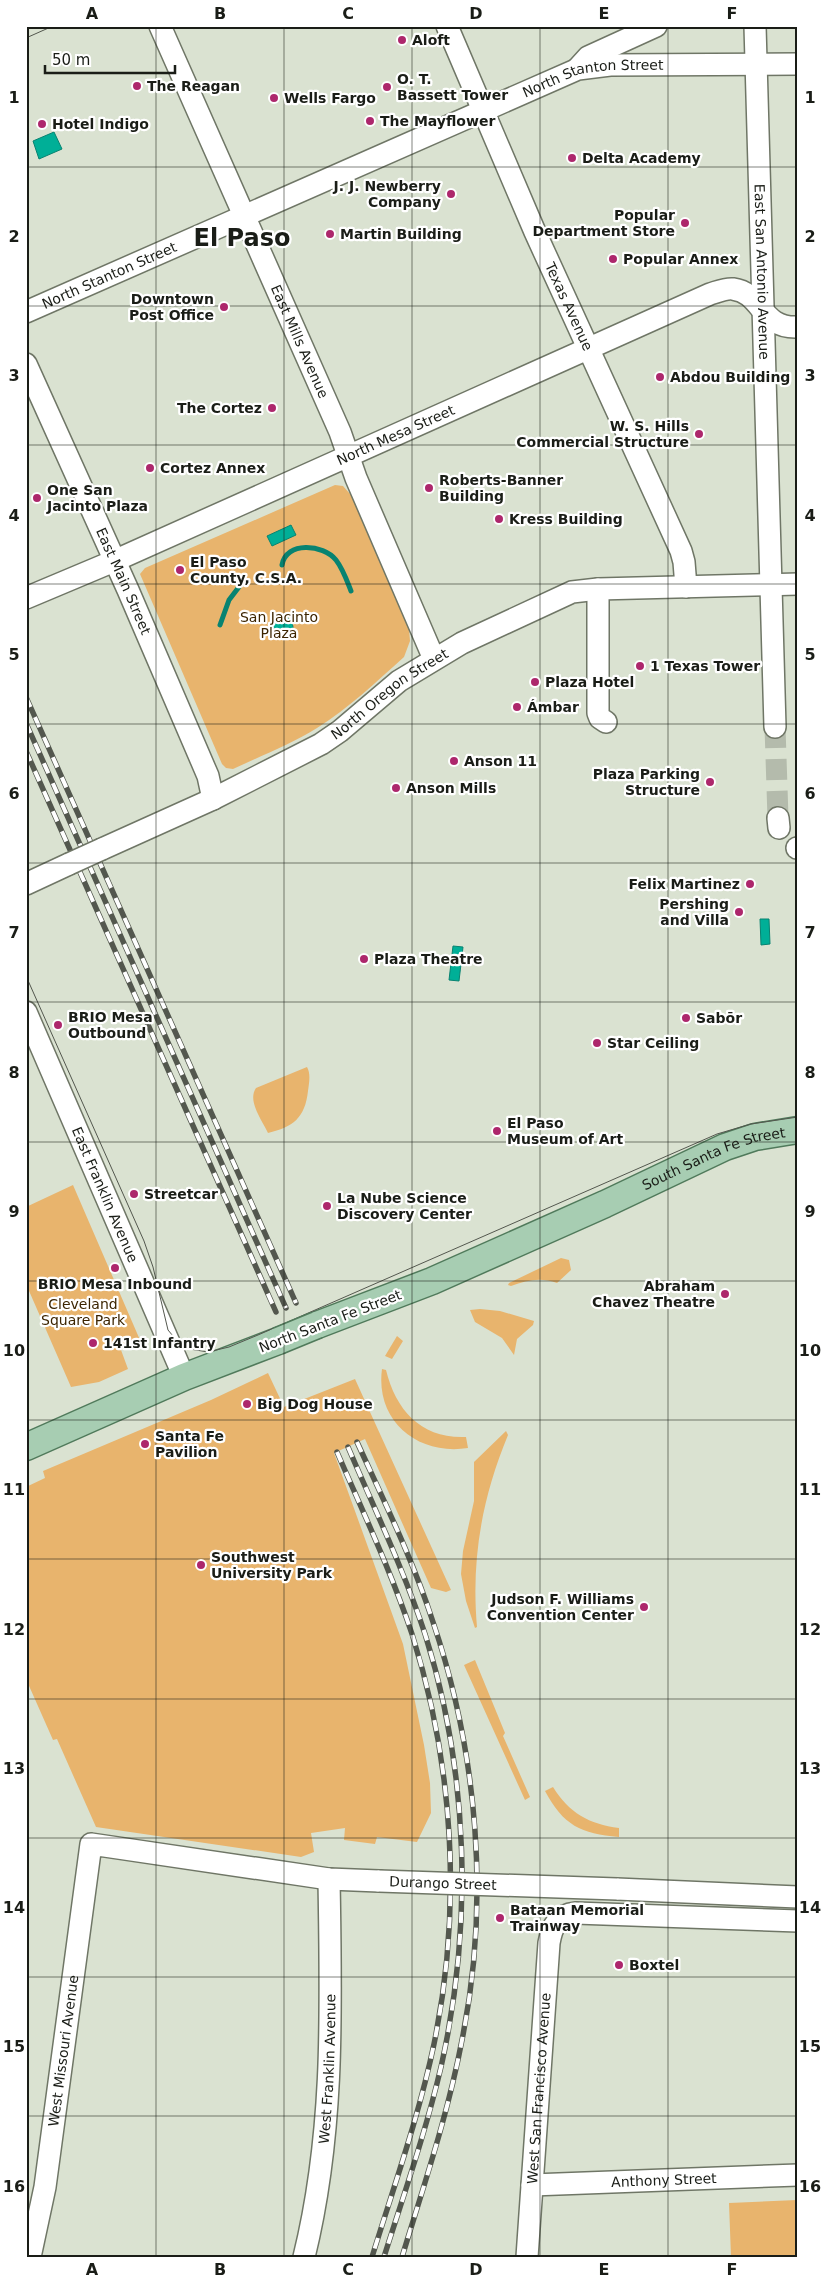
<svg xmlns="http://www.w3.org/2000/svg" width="824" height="2283" font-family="'DejaVu Sans',sans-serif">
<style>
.green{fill:#e8b46d}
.water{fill:#00af97;stroke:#088371}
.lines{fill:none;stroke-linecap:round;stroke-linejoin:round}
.stream{stroke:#088371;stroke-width:5}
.minor-tunnel{stroke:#b4bbac;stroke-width:21;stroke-dasharray:21 11;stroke-linecap:butt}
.minor-casing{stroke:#6f7666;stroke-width:24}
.major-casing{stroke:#507a5b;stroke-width:29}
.minor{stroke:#fff;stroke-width:21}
.major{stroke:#a7cdb2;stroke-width:26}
.tram{stroke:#53574e;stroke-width:1}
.rail-casing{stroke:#53574e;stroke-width:5.5}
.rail{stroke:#fff;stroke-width:4;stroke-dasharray:11;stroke-linecap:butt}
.minor-bridge-casing{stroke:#6f7666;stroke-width:24;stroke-linecap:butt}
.major-bridge-casing{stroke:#507a5b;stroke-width:29;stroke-linecap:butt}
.minor-bridge{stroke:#fff;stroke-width:21}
.major-bridge{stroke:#a7cdb2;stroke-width:26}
.grid{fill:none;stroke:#1a1d17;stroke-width:1;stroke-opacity:0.55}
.poi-dot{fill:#ad276c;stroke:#fff;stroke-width:2}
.labels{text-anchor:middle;stroke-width:4.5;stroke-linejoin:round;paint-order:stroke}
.poi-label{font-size:14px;font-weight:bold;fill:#1a1d17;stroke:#fff;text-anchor:start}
.street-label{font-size:14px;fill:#1a1d17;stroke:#fff}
.park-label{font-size:14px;fill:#3c2400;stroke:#fff}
.town-label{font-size:24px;font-weight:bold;fill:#1a1d17;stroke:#fff}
.neatline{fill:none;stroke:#1a1d17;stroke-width:2}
.grid-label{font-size:16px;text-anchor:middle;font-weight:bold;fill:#1a1d17}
</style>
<rect width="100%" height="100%" fill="#dae2d1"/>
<path class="green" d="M 335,485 L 343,486 L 351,495 L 409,629 L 410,641 L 404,657 C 376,682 349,708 317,728 C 291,744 261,756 233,769 L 226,768 L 222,764 L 140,574 L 145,568 Z
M 307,1067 C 311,1074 309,1083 308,1091 C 305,1118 293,1127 268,1133 C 262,1120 247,1101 256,1088 Z
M 73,1185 L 140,1340 L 121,1350 L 128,1369 L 99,1382 L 71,1387 L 26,1284 L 26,1207 Z
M 561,1258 L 569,1260 L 571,1270 L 557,1283 C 541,1277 527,1280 511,1286 L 508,1285 L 509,1283 Z
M 480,1309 L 500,1311 L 534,1321 L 533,1325 L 517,1339 L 514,1355 L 502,1338 L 475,1322 L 470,1310 Z
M 397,1336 L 403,1341 L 392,1359 L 385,1356 Z
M 382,1369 L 386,1370 C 396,1411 422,1439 466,1437 L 468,1448 C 418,1456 375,1421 382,1369 Z
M 268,1373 L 284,1407 L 355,1379 L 451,1590 L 446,1592 L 431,1588 L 365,1439 L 334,1453 L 403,1644 L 424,1745 L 430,1783 L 431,1813 L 417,1842 L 377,1837 L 375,1844 L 344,1840 L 345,1828 L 311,1833 L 314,1852 L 301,1857 L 96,1827 L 57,1739 L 53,1740 L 26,1679 L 26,1487 L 45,1478 L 43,1471 L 211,1400 Z
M 506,1431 L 508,1435 C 482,1498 471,1559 477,1627 L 475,1628 L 466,1601 L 461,1574 L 463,1551 L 474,1501 L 474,1462 Z
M 475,1660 L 505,1733 L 503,1736 L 530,1797 L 525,1800 L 464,1665 Z
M 553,1787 C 569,1813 589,1824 619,1828 L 619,1837 C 581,1834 563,1825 545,1791 Z
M 797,2200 L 798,2257 L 731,2257 L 729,2203 Z"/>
<path class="water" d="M 54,132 L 62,149 L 39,159 L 33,141 Z
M 291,525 L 296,535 L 272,546 L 267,536 Z
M271 627a11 11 0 1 1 22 0a11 11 0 1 1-22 0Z
M 760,919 L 769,919 L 770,944 L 761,945 Z
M 453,946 L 463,947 L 459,981 L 449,980 Z"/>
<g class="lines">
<path class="stream" d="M 282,565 C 286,541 323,544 336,560 C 343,569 347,581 351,591
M 220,625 L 229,600 L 242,583"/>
<path class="minor-tunnel" d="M 775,727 L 778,818"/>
<defs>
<g id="minor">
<path id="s1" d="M 160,26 L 340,432 L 356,478 L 434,659"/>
<path id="s2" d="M 447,26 L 535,232 L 681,551 L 684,562 L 686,587"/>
<path id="s3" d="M 755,26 L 775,727"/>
<path d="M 578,68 L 588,57 L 656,26"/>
<path id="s4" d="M 26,312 L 578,69 L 610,65 L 798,64"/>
<path id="s5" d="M 26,364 L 128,590 L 208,776 L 213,799"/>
<path d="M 598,589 L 598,713 L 600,718 L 606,722"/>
<path id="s6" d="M 26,598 L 114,561 L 710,294 C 717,292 726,288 733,289 C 763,293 760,329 798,327"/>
<path d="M 778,818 L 779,828"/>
<path d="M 797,848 L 798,848"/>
<path id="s7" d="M 102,849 L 213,799 L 321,744 L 340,731 L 399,681 L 462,643 L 572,592 L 598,589 L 798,584"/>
<path d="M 26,884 L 69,864"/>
<path id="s8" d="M 26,1012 L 184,1377"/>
<path d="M 617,1889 L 798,1897"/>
<path id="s9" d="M 532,2185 L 798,2175"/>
<path id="s10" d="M 30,2257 L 45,2187 L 91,1844 L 329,1879 L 379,1881"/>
<path id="s11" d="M 304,2257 C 335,2131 331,2007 329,1879"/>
<path id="s12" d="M 527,2257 L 549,1943 C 552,1926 557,1915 576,1913 L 798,1921"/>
</g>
<g id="major">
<path id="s13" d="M 317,1325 L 432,1281 L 605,1204 L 725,1147 L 755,1137 L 798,1130"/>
<path d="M 26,1447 L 184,1377 L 278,1341"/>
</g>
</defs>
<use href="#minor" class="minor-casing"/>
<use href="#major" class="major-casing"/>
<use href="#minor" class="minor"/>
<use href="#major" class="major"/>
<path class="tram" d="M 26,38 L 53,26
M 26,976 L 144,1241 L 153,1267 L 168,1330 L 178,1342 L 190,1349 L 208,1352 L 229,1347 L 258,1335 L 717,1134 L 751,1124 L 798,1117"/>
<defs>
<path id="rail" d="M 26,697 L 296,1303
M 26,723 L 286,1308
M 26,751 L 276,1312
M 357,1442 C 384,1501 413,1560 433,1622 C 478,1755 490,1902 462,2040 C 448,2114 424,2185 402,2257
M 348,1447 C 374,1508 404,1570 425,1634 C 469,1773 473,1925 441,2067 C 426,2131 404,2194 384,2257
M 337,1452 C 363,1512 391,1571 412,1634 C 454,1766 462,1908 434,2044 C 419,2116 394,2186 372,2257"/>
</defs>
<use href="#rail" class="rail-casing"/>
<use href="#rail" class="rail"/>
<defs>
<g id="minor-bridge">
<path d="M 69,864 L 102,849"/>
<path id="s14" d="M 379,1881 L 617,1889"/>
</g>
<path id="major-bridge" d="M 278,1341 L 317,1325"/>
</defs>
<use href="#minor-bridge" class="minor-bridge-casing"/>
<use href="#major-bridge" class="major-bridge-casing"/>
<use href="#minor-bridge" class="minor-bridge"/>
<use href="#major-bridge" class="major-bridge"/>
</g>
<path class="grid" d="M 156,26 L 156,2257M 284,26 L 284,2257M 412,26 L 412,2257M 540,26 L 540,2257M 668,26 L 668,2257M 26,167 L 798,167M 26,306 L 798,306M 26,445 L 798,445M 26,584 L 798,584M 26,724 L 798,724M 26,863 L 798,863M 26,1002 L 798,1002M 26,1142 L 798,1142M 26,1281 L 798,1281M 26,1420 L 798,1420M 26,1559 L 798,1559M 26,1699 L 798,1699M 26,1838 L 798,1838M 26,1977 L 798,1977M 26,2116 L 798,2116"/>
<g class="poi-dot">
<circle cx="402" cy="40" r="5"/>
<circle cx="137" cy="86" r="5"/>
<circle cx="387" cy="87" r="5"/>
<circle cx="274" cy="98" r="5"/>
<circle cx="370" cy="121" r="5"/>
<circle cx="42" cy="124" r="5"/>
<circle cx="572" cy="158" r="5"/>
<circle cx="451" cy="194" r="5"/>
<circle cx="685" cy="223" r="5"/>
<circle cx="330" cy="234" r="5"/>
<circle cx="613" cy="259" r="5"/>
<circle cx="224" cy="307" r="5"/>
<circle cx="660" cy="377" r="5"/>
<circle cx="272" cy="408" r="5"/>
<circle cx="699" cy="434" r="5"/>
<circle cx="150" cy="468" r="5"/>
<circle cx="429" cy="488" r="5"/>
<circle cx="37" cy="498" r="5"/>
<circle cx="499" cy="519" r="5"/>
<circle cx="180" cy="570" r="5"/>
<circle cx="640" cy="666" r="5"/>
<circle cx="535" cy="682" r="5"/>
<circle cx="517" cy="707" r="5"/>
<circle cx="454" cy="761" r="5"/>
<circle cx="710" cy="782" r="5"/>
<circle cx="396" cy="788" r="5"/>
<circle cx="750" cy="884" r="5"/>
<circle cx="739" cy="912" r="5"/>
<circle cx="364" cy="959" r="5"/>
<circle cx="686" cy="1018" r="5"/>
<circle cx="58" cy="1025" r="5"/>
<circle cx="597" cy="1043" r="5"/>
<circle cx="497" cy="1131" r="5"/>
<circle cx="134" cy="1194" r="5"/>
<circle cx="327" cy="1206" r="5"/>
<circle cx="115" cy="1268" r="5"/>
<circle cx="725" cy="1294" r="5"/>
<circle cx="93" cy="1343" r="5"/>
<circle cx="247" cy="1404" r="5"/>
<circle cx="145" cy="1444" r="5"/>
<circle cx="201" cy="1565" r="5"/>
<circle cx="644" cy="1607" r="5"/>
<circle cx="500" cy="1918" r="5"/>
<circle cx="619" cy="1965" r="5"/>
</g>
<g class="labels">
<g class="poi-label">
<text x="412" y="45">Aloft</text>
<text x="397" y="84">O. T.<tspan x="397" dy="16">Bassett Tower</tspan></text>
<text x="147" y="91">The Reagan</text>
<text x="284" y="103">Wells Fargo</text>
<text x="380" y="126">The Mayflower</text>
<text x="52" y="129">Hotel Indigo</text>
<text x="582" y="163">Delta Academy</text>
<text x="441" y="191" text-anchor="end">J. J. Newberry<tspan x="441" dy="16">Company</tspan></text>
<text x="675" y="220" text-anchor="end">Popular<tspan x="675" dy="16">Department Store</tspan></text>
<text x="340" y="239">Martin Building</text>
<text x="623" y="264">Popular Annex</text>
<text x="214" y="304" text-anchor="end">Downtown<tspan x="214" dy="16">Post Office</tspan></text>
<text x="670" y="382">Abdou Building</text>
<text x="262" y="413" text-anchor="end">The Cortez</text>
<text x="689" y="431" text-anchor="end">W. S. Hills<tspan x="689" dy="16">Commercial Structure</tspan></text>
<text x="160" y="473">Cortez Annex</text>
<text x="439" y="485">Roberts-Banner<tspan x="439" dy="16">Building</tspan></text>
<text x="47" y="495">One San<tspan x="47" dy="16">Jacinto Plaza</tspan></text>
<text x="509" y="524">Kress Building</text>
<text x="190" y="567">El Paso<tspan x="190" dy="16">County, C.S.A.</tspan></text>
<text x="650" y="671">1 Texas Tower</text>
<text x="545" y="687">Plaza Hotel</text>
<text x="527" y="712">Ámbar</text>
<text x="464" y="766">Anson 11</text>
<text x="700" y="779" text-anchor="end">Plaza Parking<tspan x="700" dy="16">Structure</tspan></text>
<text x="406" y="793">Anson Mills</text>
<text x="740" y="889" text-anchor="end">Felix Martinez</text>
<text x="729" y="909" text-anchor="end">Pershing<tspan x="729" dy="16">and Villa</tspan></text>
<text x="374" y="964">Plaza Theatre</text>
<text x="68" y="1022">BRIO Mesa<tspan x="68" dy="16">Outbound</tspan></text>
<text x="696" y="1023">Sabōr</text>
<text x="607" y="1048">Star Ceiling</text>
<text x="507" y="1128">El Paso<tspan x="507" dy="16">Museum of Art</tspan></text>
<text x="144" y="1199">Streetcar</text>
<text x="337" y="1203">La Nube Science<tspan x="337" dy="16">Discovery Center</tspan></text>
<text x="115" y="1289" text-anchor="middle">BRIO Mesa Inbound</text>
<text x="715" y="1291" text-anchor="end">Abraham<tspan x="715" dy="16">Chavez Theatre</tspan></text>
<text x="103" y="1348">141st Infantry</text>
<text x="257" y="1409">Big Dog House</text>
<text x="155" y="1441">Santa Fe<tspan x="155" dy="16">Pavilion</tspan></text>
<text x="211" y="1562">Southwest<tspan x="211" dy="16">University Park</tspan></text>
<text x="634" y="1604" text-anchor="end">Judson F. Williams<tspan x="634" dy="16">Convention Center</tspan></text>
<text x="510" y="1915">Bataan Memorial<tspan x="510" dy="16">Trainway</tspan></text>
<text x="629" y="1970">Boxtel</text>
</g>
<g class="street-label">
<text dy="5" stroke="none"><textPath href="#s4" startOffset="616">North Stanton Street</textPath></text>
<text dy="5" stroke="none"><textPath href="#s3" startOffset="246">East San Antonio Avenue</textPath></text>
<text dy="5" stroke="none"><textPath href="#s4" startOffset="91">North Stanton Street</textPath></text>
<text dy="5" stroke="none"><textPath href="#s2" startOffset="306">Texas Avenue</textPath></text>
<text dy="5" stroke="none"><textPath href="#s1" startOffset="345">East Mills Avenue</textPath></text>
<text dy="5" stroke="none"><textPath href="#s6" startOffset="404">North Mesa Street</textPath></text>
<text dy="5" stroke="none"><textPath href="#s5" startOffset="238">East Main Street</textPath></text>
<text dy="5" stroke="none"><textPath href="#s7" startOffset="328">North Oregon Street</textPath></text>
<text dy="5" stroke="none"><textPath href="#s13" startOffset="431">South Santa Fe Street</textPath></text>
<text dy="5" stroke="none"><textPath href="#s8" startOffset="199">East Franklin Avenue</textPath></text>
<text transform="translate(330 1321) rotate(-21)" y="5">North Santa Fe Street</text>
<text dy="5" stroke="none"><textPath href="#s14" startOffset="64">Durango Street</textPath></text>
<text dy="5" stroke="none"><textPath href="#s10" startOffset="209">West Missouri Avenue</textPath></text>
<text dy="5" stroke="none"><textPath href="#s11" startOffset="190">West Franklin Avenue</textPath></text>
<text dy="5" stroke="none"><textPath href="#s12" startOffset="169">West San Francisco Avenue</textPath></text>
<text dy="5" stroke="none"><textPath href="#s9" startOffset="132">Anthony Street</textPath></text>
</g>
<g class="park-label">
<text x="279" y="622">San Jacinto<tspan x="279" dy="16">Plaza</tspan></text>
<text x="83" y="1309">Cleveland<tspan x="83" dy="16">Square Park</tspan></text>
</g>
<g class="town-label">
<text x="242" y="246">El Paso</text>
</g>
</g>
<rect width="824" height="2283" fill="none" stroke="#ffffff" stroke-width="55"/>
<path d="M45 65v8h130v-8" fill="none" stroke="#1a1d17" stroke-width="2.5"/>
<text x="52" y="65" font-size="15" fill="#1a1d17" stroke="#ffffff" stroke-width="4" paint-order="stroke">50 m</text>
<rect x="28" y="28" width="768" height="2228" class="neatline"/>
<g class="grid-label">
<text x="92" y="19">A</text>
<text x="220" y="19">B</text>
<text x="348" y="19">C</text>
<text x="476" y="19">D</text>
<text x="604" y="19">E</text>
<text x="732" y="19">F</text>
<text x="14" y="103">1</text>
<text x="810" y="103">1</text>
<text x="14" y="242">2</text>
<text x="810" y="242">2</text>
<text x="14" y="381">3</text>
<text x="810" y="381">3</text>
<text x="14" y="521">4</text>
<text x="810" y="521">4</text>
<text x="14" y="660">5</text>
<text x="810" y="660">5</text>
<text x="14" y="799">6</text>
<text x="810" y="799">6</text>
<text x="14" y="938">7</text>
<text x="810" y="938">7</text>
<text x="14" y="1078">8</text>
<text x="810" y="1078">8</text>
<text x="14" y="1217">9</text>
<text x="810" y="1217">9</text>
<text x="14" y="1356">10</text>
<text x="810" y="1356">10</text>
<text x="14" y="1495">11</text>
<text x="810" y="1495">11</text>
<text x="14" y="1635">12</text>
<text x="810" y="1635">12</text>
<text x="14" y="1774">13</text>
<text x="810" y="1774">13</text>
<text x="14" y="1913">14</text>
<text x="810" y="1913">14</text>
<text x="14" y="2052">15</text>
<text x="810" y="2052">15</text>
<text x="14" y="2192">16</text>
<text x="810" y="2192">16</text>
<text x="92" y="2275">A</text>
<text x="220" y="2275">B</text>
<text x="348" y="2275">C</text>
<text x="476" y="2275">D</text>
<text x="604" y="2275">E</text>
<text x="732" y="2275">F</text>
</g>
</svg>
